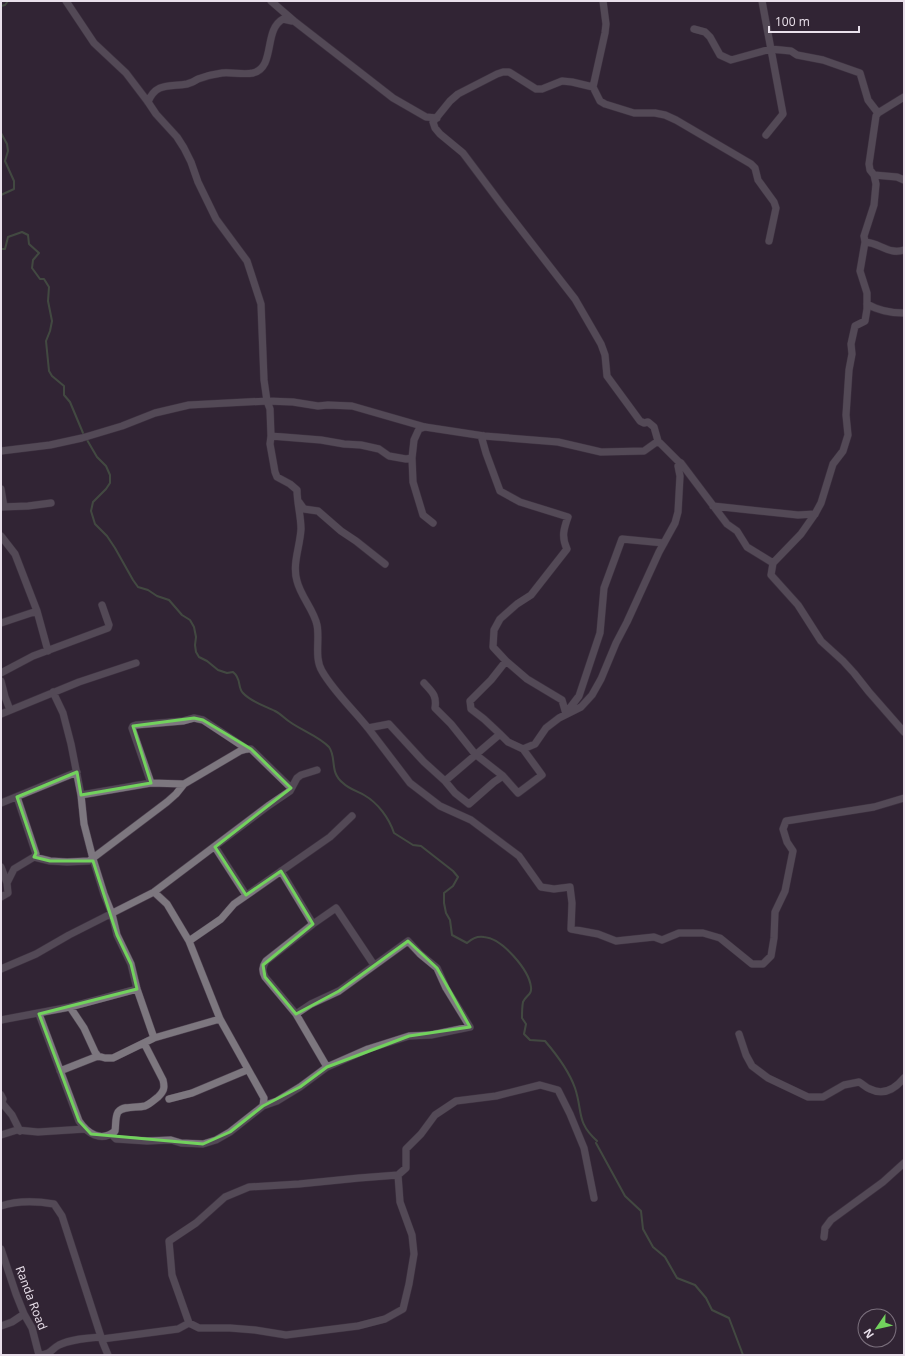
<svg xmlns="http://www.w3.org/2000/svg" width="905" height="1356" font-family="'Open Sans',sans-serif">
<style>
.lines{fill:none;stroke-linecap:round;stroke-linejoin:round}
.stream{stroke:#587751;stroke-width:2}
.minor-casing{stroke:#4f4351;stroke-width:8}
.minor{stroke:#7d777f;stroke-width:7}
.marked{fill:none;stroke:#72d25d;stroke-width:3;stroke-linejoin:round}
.labels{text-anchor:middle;stroke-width:3.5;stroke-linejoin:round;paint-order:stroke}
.street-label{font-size:12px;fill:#e9e0eb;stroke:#322534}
</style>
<rect width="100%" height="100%" fill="#322534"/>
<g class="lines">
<path class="stream" d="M 1,6 L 5,5 L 8,1
M 1,133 L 7,144 L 8,151 L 5,161 L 14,181 L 14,189 L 1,195
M 1,249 L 5,249 L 8,237 L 22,232 L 28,235 L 29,244 L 39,253 L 33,260 L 32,268 L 40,279 L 44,279 L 49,287 L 48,301 L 52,321 L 50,331 L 46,341 L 49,371 L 52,376 L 64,386 L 64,395 L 70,402 L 83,433 L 97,457 L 106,466 L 110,475 L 110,483 L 106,489 L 93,502 L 91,511 L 95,524 L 107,536 L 115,548 L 133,580 L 138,587 L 148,590 L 157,596 L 169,600 L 182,615 L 190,620 L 194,627 L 196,637 L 195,645 L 196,652 L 199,657 L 207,661 L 218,670 L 227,673 L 233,672 C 242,679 237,687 243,693 C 251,702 265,706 275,711 C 281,714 285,719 290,722 C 301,730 320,737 329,747 C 337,758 329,772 343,783 C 349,789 357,791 364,795 C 378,803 389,818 394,833 L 413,845 L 421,846 L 453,871 L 458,877 L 453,886 L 444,893 L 444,903 L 446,913 L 450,920 L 452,935 L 467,943 C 472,939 476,936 484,937 C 502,938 529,970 531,987 C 532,995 526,995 523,1002 C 522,1007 522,1013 522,1018 L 526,1024 L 524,1034 L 530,1040 L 545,1041 C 557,1055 569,1071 575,1088 C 583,1112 576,1122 597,1141
M 596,1143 L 625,1196 L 641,1211 L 643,1229 L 653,1247 L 665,1257 L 677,1278 L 695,1285 L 706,1298 L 712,1310 L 729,1318 L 743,1355"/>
<defs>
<path id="minor" d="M 66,1 L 94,43 L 126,73 L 148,102 L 156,114 L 177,137 L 184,148 L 191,162 L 198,182 L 216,219 L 247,261 L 261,304 L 264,380 L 267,401 L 270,409 L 271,436 L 270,444 L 275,472 L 277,477 L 290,484 L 297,490 C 297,503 301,516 301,529 C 300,547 292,564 297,581 C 301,597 314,610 317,625 C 320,639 314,658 322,671 C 334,692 353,709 368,728 L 389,724 L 424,762 L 445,781 L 455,793 L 469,804 L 494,782 L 503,776 L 518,793 L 542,775 L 523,749 L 535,744 L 546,728 L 559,718 L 581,707 L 592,695 L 601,679 L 616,643 L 627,622 L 659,552 L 675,523 L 678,512 L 680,476 L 678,466 L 679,462
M 271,1 L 294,21 L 393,98 L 426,117 L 437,118
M 603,1 L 606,24 L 605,33 L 593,87 L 600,101 L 605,104 L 634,113 L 655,113 L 665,115 L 676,120 L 751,164 L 755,168 L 758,180 L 774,202 L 776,208 L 769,241
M 762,1 L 783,114 L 766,135
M 694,29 L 705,32 L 710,37 L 720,55 L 731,60 L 771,49 L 791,51 L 797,55 L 823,60 L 860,73 L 868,100 L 878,113
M 593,87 L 572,82 L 562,81 L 542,89 L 536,89 L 509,72 L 503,72 L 497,74 L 458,94 L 450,101 L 433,122 L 435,128 L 440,134 L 463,153 L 502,205 L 575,299 L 601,344 L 605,355 L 607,376 L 640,421 L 644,423 L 648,422 L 654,427 L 658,441 L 679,462 L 681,463 L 727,524 L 737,531 L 747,547 L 773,563
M 904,97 L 878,113 L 876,116 L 869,164 L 870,170 L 874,175 L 876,184 L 874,205 L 864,236 L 865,242 L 860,271 L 867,293 L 867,309 L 865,321 L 855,326 L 851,344 L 852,354 L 849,370 L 846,415 L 848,435 L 843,451 L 833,464 L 821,503 L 815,514 L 801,534 L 773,563 L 771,575 L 798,605 L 821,641 L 843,661 L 854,673 L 869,692 L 904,732
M 148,102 C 156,82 170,87 187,84 C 191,83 195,81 198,79 C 206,76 214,74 222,73 C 232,72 243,75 253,73 C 276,67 263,30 283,19 L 292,21
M 874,175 L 897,177 L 904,180
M 865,242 C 880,243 889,255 904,250
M 867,304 C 879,311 890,313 904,313
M 425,427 L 419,429 L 414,440 L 412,458 L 413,482 L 423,515 L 433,523
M 271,436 L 321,440 L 344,444 L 361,445 L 379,449 L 389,456 L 406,459 L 412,458
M 484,436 L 482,439 L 486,453 L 500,491 L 520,502 L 568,517 C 564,528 561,537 567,549 L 531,595 L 517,604 L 500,619 L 494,630 L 493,647 L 506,661
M 1,451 L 50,445 L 82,438 L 122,426 L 155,413 L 189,405 L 267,401 L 293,402 L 318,406 L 328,405 L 352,406 L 425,427 L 484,436 L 558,442 L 601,452 L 644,451 L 658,441
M 1,489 L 4,507
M 299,502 L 304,509 L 318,511 L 341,531 L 356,541 L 385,564
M 713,506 L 798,515 L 815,514
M 1,507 L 28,506 L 51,503
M 1,536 L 15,554 L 37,611 L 48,651
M 1,623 L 37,611
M 1,673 L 33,656 L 108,628 L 109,625 L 102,605
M 1,681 L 5,697 L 10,710
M 424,683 C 432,692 437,695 435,708 L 451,724 L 475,754 L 503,776
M 53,692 L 63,713 L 71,744 L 81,795 L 84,824 L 93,859 L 104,894 L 112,914 L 117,935 L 131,964 L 137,989 L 154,1038
M 566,713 L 579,696 L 600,633 L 604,588 L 622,539 L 664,543
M 1,714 L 79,682 L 136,663
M 368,728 L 410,783 L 440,806 L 471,820 L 519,856 L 541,887 L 554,889 L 570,887 L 572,903 L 571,929 L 598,934 L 616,941 L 654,937 L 662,940 L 679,933 L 703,933 L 720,938 L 752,964 L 763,964 L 771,956 L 774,938 L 775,912 L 785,891 L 793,851 L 787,842 L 783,829 L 786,821 L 874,807 L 904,798
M 500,734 L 484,719 L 471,709 L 470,701 L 491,680 L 506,661 L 527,679 L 562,700 L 566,714
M 445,781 L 500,734 L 508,742 L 523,749
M 151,783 L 132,728 L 133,726 L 136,725 L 183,721 L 194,718 L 203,720 L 247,749
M 81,795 L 151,783 L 184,784
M 1,803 L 77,772
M 215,847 L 246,895
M 34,857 L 50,861 L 67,862 L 89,861 L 167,802 L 176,794 L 184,784 L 240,751 L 247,749 L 251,749 L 291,788
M 1,867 L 7,883
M 281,871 L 313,924
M 1,897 L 8,893 L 7,883 L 14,869 L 34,857 L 36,854 L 17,797
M 189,941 L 221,919 L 234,904 L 330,837 L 352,816
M 1,969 L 36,954 L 69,935 L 154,892 L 268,806 L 290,791 L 297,778 L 301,775 L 317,770
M 70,1007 L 84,1028 L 95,1052 L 98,1056 L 105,1058 L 113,1058 L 154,1038 L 220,1019
M 39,1014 L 79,1121 C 87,1133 101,1143 115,1131 C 116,1125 115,1117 118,1112 C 124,1105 137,1108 145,1106 C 150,1104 154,1100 158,1097 C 164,1091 165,1088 163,1080 L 144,1043
M 1,1020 L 70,1007 L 137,989
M 739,1034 L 746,1055 L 752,1066 L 768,1078 L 808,1097 L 823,1097 L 844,1085 L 859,1082 C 863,1084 866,1088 870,1089 C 884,1096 895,1089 904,1078
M 327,1067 L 296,1014 L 265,977 C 262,971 262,967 266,961 L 313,924 L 336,908 L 374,965
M 60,1071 L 98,1056
M 1,1095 L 3,1099 L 1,1105
M 169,1099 L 192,1093 L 247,1070
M 2,1103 L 12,1115 L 20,1131
M 263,1106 L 277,1101 L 300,1087 L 327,1067 L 368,1049 L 409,1036 L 431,1035 L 470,1027 L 446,988 L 437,968 L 420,954 L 408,941 L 339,991 L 311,1004 L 296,1014
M 111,1134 L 116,1139 L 147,1141 L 171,1140 L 181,1143 L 203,1144 L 216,1140 L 230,1132 L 263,1106 L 264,1098 L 220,1019 L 189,941 L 167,904 L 154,892
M 1,1135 L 17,1130 L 38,1132 L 85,1129
M 1,1206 C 19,1200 36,1201 54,1204 L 62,1216 L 103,1343 L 108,1355
M 824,1237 L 825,1228 L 831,1220 L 883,1182 L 904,1163
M 1,1249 L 16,1294 L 24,1314 L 32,1328 L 39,1355 C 52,1354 50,1350 59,1345 C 71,1339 88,1338 101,1337
M 189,1323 L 172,1275 L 169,1241 L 196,1223 L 225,1197 L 249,1187 L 299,1184 L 359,1178 L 398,1175 L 406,1168 L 406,1149 L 421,1134 L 435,1115 L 456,1101 L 496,1096 L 540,1085 L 558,1090 L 570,1114 L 584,1148 L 594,1198
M 1,1326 L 12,1322 L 24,1314
M 102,1339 L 178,1329 L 189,1323 L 199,1328 L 230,1328 L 255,1330 L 286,1335 L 358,1326 L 385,1319 L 403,1309 L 409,1284 L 414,1254 L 412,1235 L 400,1202 L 398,1175"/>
</defs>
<use href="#minor" class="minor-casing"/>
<use href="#minor" class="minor"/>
</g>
<path d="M0 0H905V1356H0ZM 194,718 L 203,720 L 251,749 L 291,788 L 215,847 L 246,895 L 281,871 L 313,924 L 263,965 L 265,977 L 296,1014 L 339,991 L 408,941 L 437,968 L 470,1027 L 409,1036 L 327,1067 L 300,1087 L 263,1106 L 230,1132 L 203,1144 L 91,1134 L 79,1121 L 39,1014 L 137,989 L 131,964 L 117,935 L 93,861 L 50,861 L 34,857 L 36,853 L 17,797 L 77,772 L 81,795 L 151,783 L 133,726 Z" fill="#322534" fill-opacity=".55" fill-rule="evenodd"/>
<path class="marked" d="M 194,718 L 203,720 L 251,749 L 291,788 L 215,847 L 246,895 L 281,871 L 313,924 L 263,965 L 265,977 L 296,1014 L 339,991 L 408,941 L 437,968 L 470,1027 L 409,1036 L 327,1067 L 300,1087 L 263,1106 L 230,1132 L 203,1144 L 91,1134 L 79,1121 L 39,1014 L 137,989 L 131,964 L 117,935 L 93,861 L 50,861 L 34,857 L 36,853 L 17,797 L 77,772 L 81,795 L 151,783 L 133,726 Z"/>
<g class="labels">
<g class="street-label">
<text transform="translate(31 1298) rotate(69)" y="4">Randa Road</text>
</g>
</g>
<rect width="905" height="1356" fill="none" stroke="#e9e0eb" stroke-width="4"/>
<g transform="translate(877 1328) rotate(236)"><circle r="19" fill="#322534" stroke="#7b707d"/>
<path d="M0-3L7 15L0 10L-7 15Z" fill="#72d25d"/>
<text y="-6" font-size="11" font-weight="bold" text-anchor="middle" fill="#e9e0eb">N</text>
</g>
<path d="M769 26v6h90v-6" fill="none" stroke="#e9e0eb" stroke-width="2"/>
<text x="775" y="26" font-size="12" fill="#e9e0eb" stroke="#322534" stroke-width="3" paint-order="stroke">100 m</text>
</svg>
